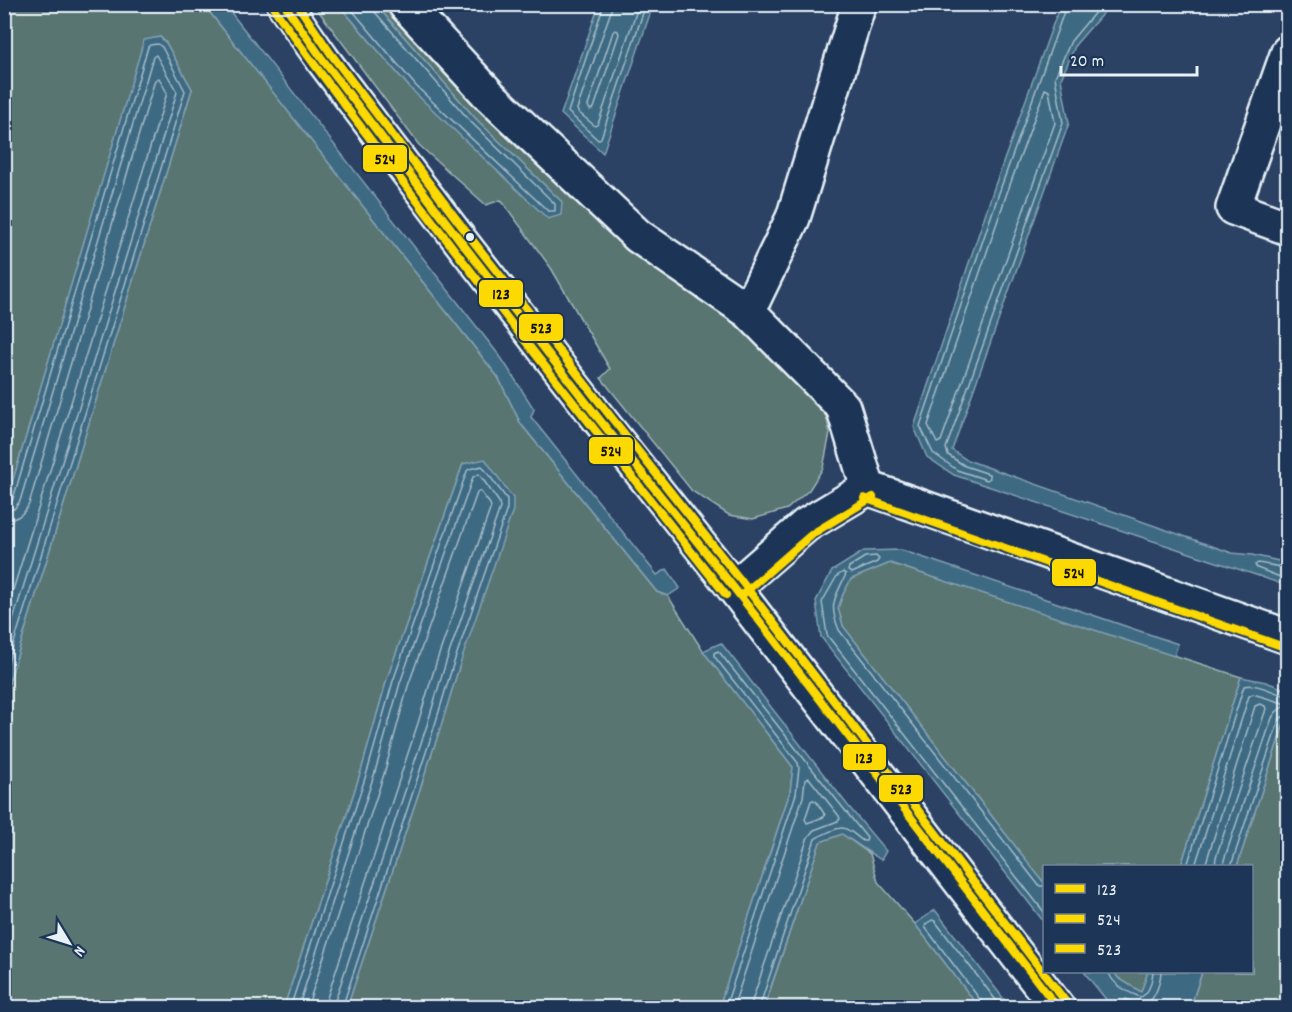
<svg xmlns="http://www.w3.org/2000/svg" width="1292" height="1012" font-family="Dekko,sans-serif">
<style>
.green{fill:#597572;stroke:#a0b3b5;stroke-width:1.5}
.water{fill:#3e6a82;stroke:#82a0b1;stroke-width:1.5}
.lines{fill:none;stroke-linecap:round;stroke-linejoin:round}
.shore{stroke:#a4bbc9;stroke-width:1.5}
.minor-casing{stroke:#e8f1f8;stroke-width:38}
.major-casing{stroke:#e8f1f8;stroke-width:38}
.minor{stroke:#1d3557;stroke-width:33}
.major{stroke:#1d3557;stroke-width:33}
.bus-1-casing{stroke:#1d3557;stroke-width:12}
.bus-2-casing{stroke:#1d3557;stroke-width:12}
.bus-3-casing{stroke:#1d3557;stroke-width:12}
.bus-1{stroke:#fcd900;stroke-width:8}
.bus-2{stroke:#fcd900;stroke-width:8}
.bus-3{stroke:#fcd900;stroke-width:8}
.bus-dot{fill:#e8f1f8;stroke:#1d3557;stroke-width:2}
.line-badge{stroke:#1d3557;stroke-width:2}
.pale-badge-label{font-size:16px;text-anchor:middle;font-weight:bold;fill:#111}
</style>
<rect width="100%" height="100%" fill="#2c4265"/>
<filter id="ink" filterUnits="userSpaceOnUse"><feTurbulence type="fractalNoise" baseFrequency=".0167" numOctaves="2"/><feDisplacementMap in="SourceGraphic" scale="12" xChannelSelector="R" yChannelSelector="G"/><feConvolveMatrix kernelMatrix="1 2 1 2 8 2 1 2 1" color-interpolation-filters="sRGB"/></filter>
<g filter="url(#ink)">
<path class="green" d="M 5,5 L 204,5 L 498,377 L 521,424 L 657,592 L 668,596 L 703,651 L 793,767 L 790,792 L 719,1007 L 347,1007 L 440,729 L 459,667 L 463,464 L 387,679 L 362,768 L 284,1007 L 5,1007 L 5,695 L 192,89 L 166,43 L 160,37 L 144,41 L 5,507 Z
M 314,5 L 339,5 L 412,90 L 562,202 L 476,119 L 376,5 L 388,5 L 392,11 L 696,294 L 805,379 L 824,407 L 830,433 L 823,468 L 809,490 L 787,509 L 753,519 L 729,515 L 692,491 L 601,378 L 610,369 L 551,268 L 501,200 L 486,205 L 419,145 Z
M 890,563 L 1241,677 L 1181,866 L 1044,866 L 1044,883 L 843,626 L 838,608 L 843,594 L 851,579 Z
M 1287,714 L 1287,1007 L 1190,1008 L 1202,972 L 1252,972 L 1252,866 L 1237,866 Z
M 842,834 L 870,854 L 878,882 L 915,924 L 979,1007 L 764,1008 L 820,842 Z
M 1114,972 L 1148,972 L 1141,992 L 1118,978 Z"/>
<path class="water" d="M 204,5 L 225,5 L 502,359 L 534,409 L 531,417 L 657,575 L 667,569 L 680,588 L 668,596 L 657,592 L 521,424 L 498,377 Z
M 339,5 L 376,5 L 476,119 L 562,202 L 561,215 L 548,219 L 412,90 Z
M 599,5 L 653,5 L 603,153 L 561,114 Z
M 1060,5 L 1110,5 L 1076,44 L 1061,79 L 1069,123 L 952,450 L 967,460 L 1232,553 L 1252,555 L 1279,561 L 1287,537 L 1287,586 L 1259,576 L 954,475 L 927,457 L 914,427 L 994,188 Z
M 160,37 L 166,43 L 192,89 L 5,695 L 5,507 L 144,40 Z
M 485,459 L 513,498 L 513,510 L 459,667 L 440,729 L 347,1007 L 284,1007 L 362,768 L 387,679 L 463,464 Z
M 901,550 L 1178,644 L 1174,656 L 890,563 L 851,579 L 843,594 L 838,608 L 843,626 L 1044,883 L 1044,922 L 821,637 L 816,601 L 832,571 L 864,551 Z
M 721,643 L 849,807 L 886,851 L 881,860 L 842,834 L 820,842 L 764,1007 L 719,1007 L 790,792 L 793,767 L 703,651 Z
M 1241,677 L 1266,682 L 1287,690 L 1287,714 L 1237,866 L 1181,866 Z
M 935,910 L 1010,1007 L 979,1007 L 915,924 Z
M 1084,972 L 1114,972 L 1118,978 L 1141,992 L 1148,972 L 1202,972 L 1190,1008 L 1112,1007 Z"/>
<g class="lines">
<path class="shore" d="M 347,4 L 416,86 L 548,211 L 555,211 L 555,204 L 472,123 L 374,11 L 372,4
M 604,4 L 568,112 L 598,140 L 601,138 L 646,4
M 612,4 L 611,11 L 577,109 L 578,112 L 595,126 L 598,124 L 639,4
M 1066,4 L 1065,9 L 1000,190 L 920,426 L 933,453 L 957,470 L 987,480 L 990,478 L 989,474 L 965,466 L 948,455 L 946,448 L 1063,123 L 1055,77 L 1071,41 L 1102,4
M 615,30 L 618,31 L 619,34 L 594,108 L 590,110 L 588,106 L 613,32 Z
M 1045,89 L 1049,91 L 1055,123 L 941,441 L 937,443 L 928,425 L 1007,193 Z
M 4,504 L 10,503 L 13,499 L 148,47 L 150,45 L 158,44 L 162,47 L 185,91 L 4,675
M 4,511 L 14,509 L 20,501 L 153,57 L 156,55 L 177,92 L 4,649
M 4,520 C 16,520 24,515 29,504 L 155,80 L 159,78 L 167,93 L 4,619
M 876,556 L 879,559 L 877,562 L 852,573 L 848,571 L 849,567 L 865,557 Z
M 1288,556 L 1285,564 L 1281,567 L 1258,563 L 1255,565 L 1257,568 L 1288,580
M 813,800 L 816,801 L 825,815 L 824,817 L 807,823 L 805,819 L 811,801 Z
M 1187,866 L 1244,686 C 1258,682 1274,694 1288,696
M 1195,866 L 1249,696 L 1253,694 L 1283,703 L 1284,706 L 1276,712 L 1272,718 L 1224,860 L 1224,866
M 1205,866 L 1255,706 L 1260,704 L 1265,706 L 1266,709 L 1216,857 L 1215,866
M 1231,866 L 1279,720 L 1282,717 L 1288,716
M 1044,886 L 1040,886 L 1037,883 L 839,630 C 828,603 835,599 846,574 L 843,572 L 837,576 L 822,602 L 827,635 L 1044,912
M 1109,972 C 1111,984 1129,993 1140,997 C 1149,995 1152,980 1153,972
M 290,1008 L 368,769 L 393,681 L 467,471 L 469,469 L 482,466 L 507,499 L 507,509 L 453,665 L 434,728 L 342,1008
M 298,1008 L 375,772 L 400,683 L 473,477 L 479,474 L 499,502 L 500,508 L 446,662 L 427,725 L 335,1001 L 334,1008
M 307,1008 L 384,774 L 408,686 L 477,493 L 480,491 L 490,504 L 491,507 L 437,660 L 418,723 L 327,998 L 325,1008
M 725,1008 L 796,794 L 799,768 L 798,763 L 714,656 L 714,653 L 718,651 L 720,653 L 867,838 L 866,841 L 863,841 C 857,837 849,828 842,828 C 836,828 819,836 815,839 L 759,1008
M 733,1008 L 803,797 L 805,780 L 809,778 L 839,816 L 840,819 L 838,821 L 814,830 L 808,837 L 752,1001 L 751,1008
M 984,1008 L 982,1002 L 925,927 L 926,924 L 932,920 L 935,921 L 1002,1008
M 1124,1008 L 1124,1002 L 1126,999 C 1131,1001 1135,1005 1141,1005 C 1155,1004 1160,983 1161,972"/>
<defs>
<path id="minor" d="M 405,4 L 490,96 L 638,236 L 748,311 L 843,407 L 868,488
M 1288,52 L 1233,208 L 1288,228
M 748,311 L 793,218 L 859,4
M 868,488 L 1288,637
M 734,588 L 806,525 L 868,488"/>
<path id="major" d="M 284,4 L 323,60 L 462,243 L 599,419 L 734,588 L 1058,1008"/>
</defs>
<use href="#minor" class="minor-casing"/>
<use href="#major" class="major-casing"/>
<use href="#minor" class="minor"/>
<use href="#major" class="major"/>
<defs>
<path id="bus-1" d="M 284,4 L 323,60 L 462,243 L 599,419 L 734,588 L 1058,1008"/>
<path id="bus-2" d="M 275,10 C 323,78 374,144 424,210 C 523,340 624,467 726,595
M 864,498 L 1284,647
M 741,596 L 812,534 L 873,497"/>
<path id="bus-3" d="M 297,4 L 331,54 L 470,237 L 607,412 L 742,582 L 1066,1002"/>
</defs>
<use href="#bus-1" class="bus-1-casing"/>
<use href="#bus-2" class="bus-2-casing"/>
<use href="#bus-3" class="bus-3-casing"/>
<use href="#bus-1" class="bus-1"/>
<use href="#bus-2" class="bus-2"/>
<use href="#bus-3" class="bus-3"/>
</g>
</g>
<circle class="bus-dot" cx="470" cy="237" r="5"/>
<g class="line-badge">
<rect x="362" y="144" width="46" height="29" rx="6" fill="#fcd900"/>
<rect x="478" y="279" width="46" height="29" rx="6" fill="#fcd900"/>
<rect x="518" y="313" width="46" height="29" rx="6" fill="#fcd900"/>
<rect x="588" y="436" width="46" height="29" rx="6" fill="#fcd900"/>
<rect x="1051" y="558" width="46" height="29" rx="6" fill="#fcd900"/>
<rect x="842" y="743" width="45" height="28" rx="6" fill="#fcd900"/>
<rect x="878" y="774" width="46" height="29" rx="6" fill="#fcd900"/>
</g>
<g class="pale-badge-label">
<text x="385" y="164">524</text>
<text x="501" y="299">123</text>
<text x="541" y="333">523</text>
<text x="611" y="456">524</text>
<text x="1074" y="578">524</text>
<text x="864" y="763">123</text>
<text x="901" y="794">523</text>
</g>
<rect width="1292" height="1012" fill="none" stroke="#1d3557" stroke-width="24"/>
<rect x="12" y="12" width="1268" height="988" fill="none" stroke="#e8f1f8" stroke-width="2" filter="url(#ink)"/>
<rect x="1043" y="865" width="210" height="108" fill="#1d3557" stroke="#6e8097" stroke-width="1.5"/>
<rect x="1055" y="884" width="30" height="9" fill="#fcd900" stroke="#6e8097" stroke-width="1.5"/>
<text x="1097" y="895" font-size="18" fill="#e8f1f8">123</text>
<rect x="1055" y="914" width="30" height="9" fill="#fcd900" stroke="#6e8097" stroke-width="1.5"/>
<text x="1097" y="925" font-size="18" fill="#e8f1f8">524</text>
<rect x="1055" y="944" width="30" height="9" fill="#fcd900" stroke="#6e8097" stroke-width="1.5"/>
<text x="1097" y="955" font-size="18" fill="#e8f1f8">523</text>
<g transform="translate(69 943) rotate(128)" stroke="#1d3557" stroke-width="4.5" paint-order="stroke">
<path d="M0-4.5L10 22L0 15L-10 22Z" fill="#e8f1f8"/>
<text y="-9" font-size="16" font-weight="bold" text-anchor="middle" fill="#e8f1f8">N</text>
</g>
<path d="M1061 66v9h136v-9" fill="none" stroke="#e8f1f8" stroke-width="3"/>
<text x="1070" y="66" font-size="18" fill="#e8f1f8" stroke="#1d3557" stroke-width="4.5" paint-order="stroke">20 m</text>
</svg>
